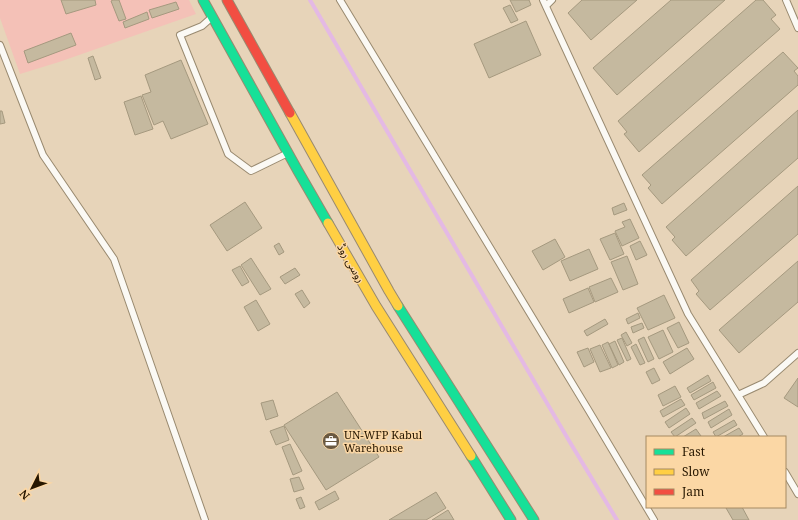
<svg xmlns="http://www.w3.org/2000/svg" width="798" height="520" font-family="'Noto Serif','Noto Sans Arabic',serif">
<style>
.green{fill:#f4c1b7}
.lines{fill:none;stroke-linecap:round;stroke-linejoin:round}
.stream{stroke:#e4b9e4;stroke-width:4}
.building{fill:#c5b99f;stroke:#a5997f}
.lane-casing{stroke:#998a70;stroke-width:8}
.fast-casing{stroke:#998a70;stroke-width:11}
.slow-casing{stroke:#998a70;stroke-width:11}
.jam-casing{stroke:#998a70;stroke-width:11}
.lane{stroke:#fbf9f4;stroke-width:6}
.fast{stroke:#16e098;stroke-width:9}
.slow{stroke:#ffcf43;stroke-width:9}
.jam{stroke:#f24e42;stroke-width:9}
.labels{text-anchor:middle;stroke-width:3;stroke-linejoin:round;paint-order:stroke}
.street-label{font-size:11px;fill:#271700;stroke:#fbd7a5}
.poi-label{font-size:11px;fill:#271700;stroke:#fbd7a5;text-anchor:start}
</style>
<rect width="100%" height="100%" fill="#e7d4b9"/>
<path class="green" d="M 0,0 L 189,0 L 196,14 L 59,62 L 20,74 L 0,18 Z"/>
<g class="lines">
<path class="stream" d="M 310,0 L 571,444 L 617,520"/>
</g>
<path class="building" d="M 61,0 L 95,0 L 96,5 L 66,14 Z
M 113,0 L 119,0 L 126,19 L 119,21 L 111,1 Z
M 510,0 L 529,0 L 531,5 L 516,12 Z
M 582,0 L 637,0 L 591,40 L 568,13 Z
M 671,0 L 725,0 L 617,95 L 593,68 Z
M 756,0 L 763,0 L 776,15 L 771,19 L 780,29 L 639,152 L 624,134 L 627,132 L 618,121 Z
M 176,2 L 179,9 L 152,18 L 149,10 Z
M 510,5 L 518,20 L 511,23 L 503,8 Z
M 147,12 L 149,19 L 125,28 L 123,22 Z
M 526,21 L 541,55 L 489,78 L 474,44 Z
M 71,33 L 76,45 L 28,63 L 24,51 Z
M 783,52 L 798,68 L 794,71 L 798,76 L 798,85 L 662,204 L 648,188 L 651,185 L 642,175 Z
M 93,56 L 101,78 L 95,80 L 88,58 Z
M 181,60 L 208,124 L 171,139 L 163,121 L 154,125 L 142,95 L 151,92 L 145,75 Z
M 141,96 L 153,129 L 135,135 L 124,102 Z
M 798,110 L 798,158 L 686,256 L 672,240 L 675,237 L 666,227 Z
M 0,111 L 2,111 L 5,123 L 0,124 Z
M 798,186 L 798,234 L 710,310 L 696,294 L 699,291 L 691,280 Z
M 245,202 L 262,228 L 227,251 L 210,225 Z
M 624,203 L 627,210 L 614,215 L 612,208 Z
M 630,219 L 639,238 L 622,246 L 615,231 L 625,227 L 622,222 Z
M 615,233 L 624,254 L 610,260 L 600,239 Z
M 555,239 L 565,257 L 543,270 L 532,251 Z
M 640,241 L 647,255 L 636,260 L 630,246 Z
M 279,243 L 284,252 L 279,255 L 274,246 Z
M 589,249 L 598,269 L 570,281 L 561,261 Z
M 627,256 L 638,284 L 623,290 L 611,262 Z
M 251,258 L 271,289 L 260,295 L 241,265 Z
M 798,261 L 798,302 L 739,353 L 719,330 Z
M 240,266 L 249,282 L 242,286 L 232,270 Z
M 295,268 L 300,275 L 285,284 L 280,277 Z
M 611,278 L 618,292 L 595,302 L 589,287 Z
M 588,288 L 594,302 L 569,313 L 563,299 Z
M 302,290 L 310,303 L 304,308 L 295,294 Z
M 664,295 L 675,318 L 648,330 L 637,308 Z
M 256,300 L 270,324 L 258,331 L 244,307 Z
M 638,313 L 640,318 L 628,324 L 626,319 Z
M 605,319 L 608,324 L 587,336 L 584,331 Z
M 679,322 L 689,343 L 678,348 L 667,328 Z
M 642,323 L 644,328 L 633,333 L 631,327 Z
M 663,330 L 673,352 L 659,359 L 648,337 Z
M 626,332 L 632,343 L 627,346 L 621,335 Z
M 644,337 L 654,359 L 648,362 L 638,340 Z
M 622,338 L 631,359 L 627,361 L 617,340 Z
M 615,341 L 624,362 L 619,365 L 609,344 Z
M 608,342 L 618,365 L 612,368 L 602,345 Z
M 636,344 L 645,363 L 640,365 L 631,347 Z
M 600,345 L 611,368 L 600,372 L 590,349 Z
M 588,348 L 594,362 L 584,367 L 577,352 Z
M 687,348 L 694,359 L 670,374 L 663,362 Z
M 654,368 L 660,380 L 652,384 L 646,372 Z
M 708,375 L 711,381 L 690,393 L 687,388 Z
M 798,378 L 798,407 L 784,398 Z
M 713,382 L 716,388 L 694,400 L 691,395 Z
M 675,386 L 681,397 L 663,406 L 658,395 Z
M 717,391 L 721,396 L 699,409 L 696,403 Z
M 337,392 L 379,457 L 326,490 L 284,425 Z
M 681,399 L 685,405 L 663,417 L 660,411 Z
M 273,400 L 278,416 L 266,420 L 261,403 Z
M 725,401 L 728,406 L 704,419 L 702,413 Z
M 686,408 L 690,414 L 669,428 L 665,422 Z
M 729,409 L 732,415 L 711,428 L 708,422 Z
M 692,418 L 696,423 L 675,437 L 671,432 Z
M 734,420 L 737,425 L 716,437 L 713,432 Z
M 284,426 L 289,440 L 276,445 L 270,431 Z
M 739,428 L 743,434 L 738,437 L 723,437 Z
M 696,429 L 701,436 L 699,437 L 683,437 Z
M 290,444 L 302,471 L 293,475 L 282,447 Z
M 299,477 L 304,489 L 294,492 L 290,479 Z
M 335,491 L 339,499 L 319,510 L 315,502 Z
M 436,492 L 446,508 L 426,520 L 389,520 Z
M 301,497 L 305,507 L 300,509 L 296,499 Z
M 728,507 L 742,507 L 749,520 L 733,520 L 726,508 Z
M 448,510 L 454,520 L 432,520 Z"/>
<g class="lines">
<defs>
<path id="lane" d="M 340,0 L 589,411 L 654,520
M 543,0 L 688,314 L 764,437
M 786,0 L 798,28
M 546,6 L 552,0
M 211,18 L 202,26 L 180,35 L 228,154 L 251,171 L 288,153
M 0,45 L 43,155 L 114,259 L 205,520
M 738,395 L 764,383 L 798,353
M 785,472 L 798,494"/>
<path id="fast" d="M 203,0 L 298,171 L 328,223
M 398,306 L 534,520
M 471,456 L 511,520"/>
<path id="slow" d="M 290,113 L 389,291 L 398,306
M 328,223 L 376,306 L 471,456"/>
<path id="jam" d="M 227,0 L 290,113"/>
</defs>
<use href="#lane" class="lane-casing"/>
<use href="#fast" class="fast-casing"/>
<use href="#slow" class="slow-casing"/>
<use href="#jam" class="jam-casing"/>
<use href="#lane" class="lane"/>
<use href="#fast" class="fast"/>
<use href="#slow" class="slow"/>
<use href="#jam" class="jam"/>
</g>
<defs>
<symbol id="office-disc" viewBox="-11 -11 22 22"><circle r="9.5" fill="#6a5941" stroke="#fbd7a5"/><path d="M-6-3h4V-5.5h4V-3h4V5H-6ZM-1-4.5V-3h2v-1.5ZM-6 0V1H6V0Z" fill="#fff"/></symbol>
</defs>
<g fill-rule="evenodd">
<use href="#office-disc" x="321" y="431" width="20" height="20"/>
</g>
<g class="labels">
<g class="street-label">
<text transform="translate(351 263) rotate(60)" y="4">روسی روڈ</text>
</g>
<g class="poi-label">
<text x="344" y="439">UN-WFP Kabul<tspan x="344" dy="13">Warehouse</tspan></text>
</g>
</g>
<rect x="646" y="436" width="140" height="72" fill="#fbd7a5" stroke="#a68a63"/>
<rect x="654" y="449" width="20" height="6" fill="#16e098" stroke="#a68a63"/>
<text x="682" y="456" font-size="12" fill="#271700">Fast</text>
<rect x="654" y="469" width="20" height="6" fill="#ffcf43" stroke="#a68a63"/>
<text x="682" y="476" font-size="12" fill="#271700">Slow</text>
<rect x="654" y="489" width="20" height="6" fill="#f24e42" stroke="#a68a63"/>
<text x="682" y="496" font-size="12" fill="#271700">Jam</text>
<g transform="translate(32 488) rotate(228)" stroke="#fbd7a5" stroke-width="3" paint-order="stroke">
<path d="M0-3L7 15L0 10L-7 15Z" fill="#271700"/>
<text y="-6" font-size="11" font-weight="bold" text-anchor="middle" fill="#271700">N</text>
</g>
</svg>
